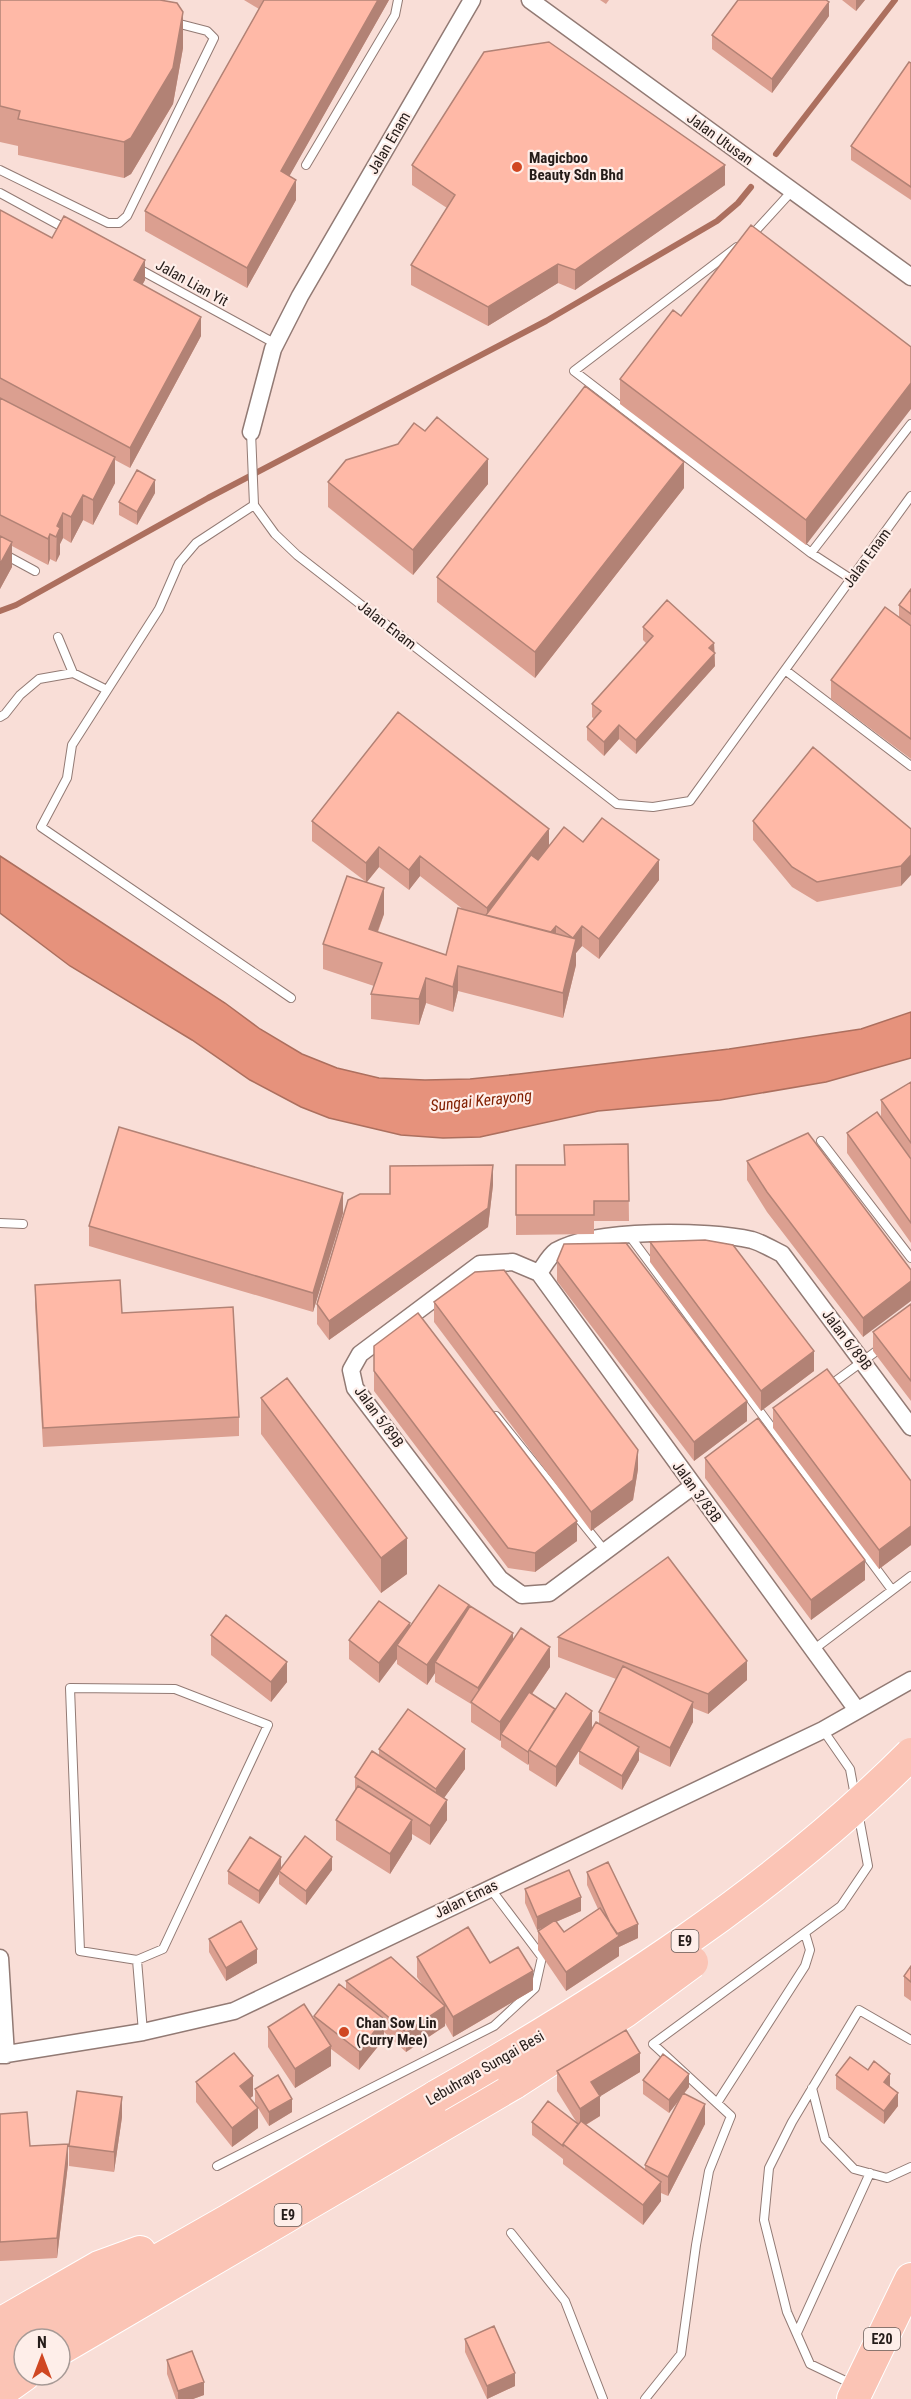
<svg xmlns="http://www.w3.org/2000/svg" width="911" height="2399" font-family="'Roboto Condensed',sans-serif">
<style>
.water{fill:#e6927c;stroke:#ac6f5e;stroke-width:1.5}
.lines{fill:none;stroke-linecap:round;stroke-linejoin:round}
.stream{stroke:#ac6f5e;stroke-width:6}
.service-casing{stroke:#927a74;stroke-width:10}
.minor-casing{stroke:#927a74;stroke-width:19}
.motorway-casing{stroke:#fff;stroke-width:34}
.service{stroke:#fff;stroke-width:8}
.minor{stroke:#fff;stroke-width:16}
.motorway{stroke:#fbc4b5;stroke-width:32}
.motorway-bridge-casing{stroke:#fff;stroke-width:34;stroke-linecap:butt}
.motorway-bridge{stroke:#fbc4b5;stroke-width:32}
.wall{fill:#db9f90;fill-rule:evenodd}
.shaded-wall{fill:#b28275}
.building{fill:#ffb9a7;stroke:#b28275;stroke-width:1.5}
.poi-dot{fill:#d04722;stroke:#feeee9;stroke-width:2}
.labels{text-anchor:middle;stroke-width:4.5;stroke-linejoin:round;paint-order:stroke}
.shield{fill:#feeee9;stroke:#665b57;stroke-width:1.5}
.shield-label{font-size:14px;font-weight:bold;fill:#251c19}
.street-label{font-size:15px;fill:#251c19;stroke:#feeee9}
.poi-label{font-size:15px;font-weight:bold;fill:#251c19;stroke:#feeee9;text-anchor:start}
.water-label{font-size:16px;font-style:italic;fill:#822002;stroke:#feeee9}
</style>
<rect width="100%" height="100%" fill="#f9ded7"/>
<path class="water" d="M 0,856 L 225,1003 L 260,1029 L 302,1054 L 337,1068 L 379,1078 L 425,1080 L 470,1079 L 519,1074 L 729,1049 L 861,1029 L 911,1012 L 911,1058 L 826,1082 L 720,1100 L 598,1111 L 480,1137 L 443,1138 L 401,1135 L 329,1118 L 301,1107 L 250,1080 L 192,1040 L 70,966 L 0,913 Z"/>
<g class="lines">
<path class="stream" d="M 776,154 L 895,0
M 0,611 L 16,605 L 208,498 L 546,321 L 717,221 L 738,203 L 751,187"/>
<defs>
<path id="service" d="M 306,165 L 395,15 L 398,0
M 0,170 L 108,223 L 119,223 L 127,216 L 214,38 L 207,31 L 172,22
M 0,193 L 68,230
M 750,237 L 792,191
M 737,247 L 574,371 L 811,553 L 851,579
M 137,268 L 276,344
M 251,432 L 254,505 L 275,534 L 297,555 L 617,804 L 653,807 L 690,801 L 911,496
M 254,505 L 196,543 L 179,563 L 159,609 L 72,745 L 67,778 L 41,827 L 291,998
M 0,552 L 35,571
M 811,553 L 911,424
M 58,637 L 73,673
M 785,670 L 911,766
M 0,717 L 5,714 L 20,695 L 39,679 L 73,673 L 107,690
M 821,1141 L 911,1258
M 0,1223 L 23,1224
M 629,1235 L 892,1590
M 829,1386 L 882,1347
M 496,1416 L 605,1551
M 813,1650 L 911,1576
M 823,1730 L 850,1769 L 855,1796
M 137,1960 L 80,1951 L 70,1688 L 175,1689 L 268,1725 L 163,1949 L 137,1960 L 143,2032
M 812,2088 L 825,2139 L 854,2169 L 887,2178 L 911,2167
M 717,2103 L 805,1966 L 810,1950 L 805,1933
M 217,2166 L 494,2026 L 535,1988 L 542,1957 L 490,1888
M 511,2233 L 565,2301 L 603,2399
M 797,2333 L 870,2173
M 854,2385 L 810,2364 L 787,2312 L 764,2220 L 769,2168 L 792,2122 L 859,2010 L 911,2040
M 645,2399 L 681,2354 L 696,2245 L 709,2171 L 731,2116 L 653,2044 L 841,1906 L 868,1866 L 858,1812"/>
<path id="minor" d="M 530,0 L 911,277
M 251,432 L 273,349 L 300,296 L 472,0
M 539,1273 L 857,1710
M 693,1486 L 549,1593 L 522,1595 L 500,1579 L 355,1388 L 351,1370 L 360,1354 L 480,1264 L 513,1262 L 539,1273 C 544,1266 549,1256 556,1251 C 595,1228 708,1230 752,1240 C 762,1243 772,1249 782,1254 L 911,1427
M 0,1958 L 6,2055
M 0,2055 L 143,2032 L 234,2011 L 823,1730 L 911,1680"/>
<path id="motorway" d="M 0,2324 L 99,2267 L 140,2252
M 28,2339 L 69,2311 L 229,2220 L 437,2096
M 60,2349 L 514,2083
M 0,2358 L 24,2342
M 0,2392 L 24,2375
M 853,2399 L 911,2279"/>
</defs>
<use href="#service" class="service-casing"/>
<use href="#minor" class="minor-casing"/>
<use href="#motorway" class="motorway-casing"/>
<use href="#service" class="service"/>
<use href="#minor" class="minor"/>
<use href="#motorway" class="motorway"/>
<defs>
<path id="motorway-bridge" d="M 514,2083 L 624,2012 L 692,1962
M 437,2096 C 606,1999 772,1893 911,1754"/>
</defs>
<use href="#motorway-bridge" class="motorway-bridge-casing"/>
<use href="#motorway-bridge" class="motorway-bridge"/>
</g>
<path class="wall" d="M 0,0 L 183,48 L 173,104 L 131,174 L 124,178 L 18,155 L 18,146 L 0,142 Z
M 244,0 L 389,0 L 289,176 L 296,200 L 247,288 L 145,231 L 145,211 L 259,9 Z
M 600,0 L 609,0 L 606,4 Z
M 842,0 L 865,0 L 856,11 Z
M 829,16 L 772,93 L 712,49 L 712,35 Z
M 911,63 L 911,200 L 851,160 L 851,146 Z
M 412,165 L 725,185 L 575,290 L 558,283 L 488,326 L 411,285 L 411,265 L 447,208 L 412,185 Z
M 0,210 L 52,238 L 145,280 L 142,285 L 201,336 L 130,468 L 115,460 L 115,483 L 93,525 L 83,520 L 71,543 L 63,538 L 60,544 L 60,554 L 56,562 L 50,559 L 48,565 L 12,546 L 12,567 L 0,589 Z
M 681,316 L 911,347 L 806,545 L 620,404 L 620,379 Z
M 425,431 L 488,484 L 413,575 L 328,507 L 328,482 L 398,444 Z
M 684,488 L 535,678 L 437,602 L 437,577 Z
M 155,493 L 137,525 L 119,515 L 119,502 Z
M 911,589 L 911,759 L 831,699 L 831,680 L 899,617 L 899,605 Z
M 643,627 L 714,643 L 715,666 L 636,754 L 619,739 L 604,756 L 587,740 L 587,727 L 594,719 L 592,717 L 592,704 L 647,644 L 643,640 Z
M 312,821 L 549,846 L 583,842 L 659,880 L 599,959 L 582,946 L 576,953 L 576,965 L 563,1018 L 458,991 L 453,1012 L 426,1003 L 419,1025 L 371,1019 L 371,994 L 374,986 L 323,969 L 323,944 L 365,881 L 312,841 ZM 379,867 L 409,890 L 420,876 L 464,910 L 446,955 L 378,932 L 384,914 L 367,882 Z
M 753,821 L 911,829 L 901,886 L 817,902 L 792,887 L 753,840 Z
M 911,1082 L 911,1243 L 847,1153 L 847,1133 L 881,1117 L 881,1100 Z
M 628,1144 L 629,1221 L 594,1221 L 594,1234 L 516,1235 L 516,1165 L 564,1165 Z
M 747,1161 L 911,1270 L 863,1337 L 767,1212 L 747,1180 Z
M 493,1185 L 488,1227 L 329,1340 L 317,1324 L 317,1304 L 390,1194 Z
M 343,1213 L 313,1312 L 89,1246 L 89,1226 Z
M 650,1242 L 814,1371 L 761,1411 L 650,1262 Z
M 557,1261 L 747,1421 L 694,1461 L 557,1281 Z
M 35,1285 L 122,1313 L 239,1417 L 239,1436 L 43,1447 L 35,1304 Z
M 434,1302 L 638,1469 L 633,1500 L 591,1531 L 434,1322 Z
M 911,1304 L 911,1401 L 873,1351 L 873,1332 Z
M 374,1346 L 577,1541 L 535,1572 L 508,1568 L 374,1391 Z
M 261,1398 L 407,1574 L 381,1593 L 261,1434 Z
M 773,1408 L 911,1481 L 911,1545 L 879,1569 L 773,1428 Z
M 705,1458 L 865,1580 L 811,1620 L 705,1478 Z
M 469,1608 L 550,1667 L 532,1694 L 555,1709 L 592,1728 L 599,1723 L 599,1712 L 616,1679 L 558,1657 L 558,1637 L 747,1680 L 708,1714 L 693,1708 L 693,1722 L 670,1767 L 639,1752 L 639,1760 L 622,1790 L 579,1764 L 579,1751 L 556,1787 L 529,1770 L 529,1763 L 528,1765 L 501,1747 L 501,1740 L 500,1741 L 471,1722 L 471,1704 L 435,1682 L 435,1673 L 427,1685 L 397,1664 L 397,1659 L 379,1683 L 349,1659 L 349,1640 L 410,1627 Z
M 211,1635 L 287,1682 L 271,1702 L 211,1655 Z
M 379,1749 L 465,1769 L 444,1798 L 447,1820 L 430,1845 L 412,1834 L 412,1839 L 390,1874 L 336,1840 L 336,1820 L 355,1791 L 355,1777 L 379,1756 Z
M 281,1868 L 332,1870 L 306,1905 L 279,1884 L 279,1874 L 259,1904 L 228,1884 L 228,1871 Z
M 587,1872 L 638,1938 L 619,1947 L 619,1956 L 566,1991 L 538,1950 L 538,1931 L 544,1927 L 537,1930 L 525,1903 L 525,1889 L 581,1911 L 556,1922 L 564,1932 L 598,1909 L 587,1885 Z
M 209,1939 L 257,1963 L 226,1981 L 209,1952 Z
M 417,1957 L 490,1963 L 533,1990 L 453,2037 L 445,2023 L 445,2026 L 406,2052 L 384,2032 L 384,2039 L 359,2070 L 331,2049 L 331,2066 L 295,2088 L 268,2047 L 268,2027 L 314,2020 L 314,2016 L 346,1990 L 346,1981 L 423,1986 L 417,1977 Z
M 911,1966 L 911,2001 L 904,1996 L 904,1976 Z
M 557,2071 L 640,2072 L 600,2096 L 600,2116 L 586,2125 L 645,2170 L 645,2165 L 680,2099 L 669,2113 L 643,2094 L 643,2080 L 689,2087 L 684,2093 L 705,2124 L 668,2196 L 661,2193 L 661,2201 L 643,2225 L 563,2164 L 563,2159 L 532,2135 L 532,2122 L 577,2123 L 557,2091 Z
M 836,2075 L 898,2106 L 884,2124 L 836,2089 Z
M 196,2082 L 253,2096 L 250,2098 L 258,2128 L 232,2147 L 196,2102 Z
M 255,2089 L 292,2112 L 269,2126 L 255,2103 Z
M 0,2114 L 30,2146 L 68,2164 L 57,2258 L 0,2261 Z
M 122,2117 L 114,2172 L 69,2166 L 69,2146 Z
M 465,2339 L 515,2386 L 487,2399 L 465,2352 Z
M 167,2360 L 204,2395 L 193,2399 L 176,2399 L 167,2374 Z"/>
<path class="shaded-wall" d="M 378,0 L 389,0 L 281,191 L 281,171 Z
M 856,0 L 865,0 L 856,11 Z
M 829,2 L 829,16 L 772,93 L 772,79 Z
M 183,12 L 183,48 L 173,104 L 131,174 L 124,178 L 124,142 Z
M 725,165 L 725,185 L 575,290 L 575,270 Z
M 296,180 L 296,200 L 247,288 L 247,268 Z
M 145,260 L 145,280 L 134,300 L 134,280 Z
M 558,264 L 558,283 L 488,326 L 488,307 Z
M 201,317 L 201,336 L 130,468 L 130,448 Z
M 911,383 L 911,409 L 806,545 L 806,520 Z
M 115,457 L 115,483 L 93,525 L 93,500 Z
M 488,459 L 488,484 L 413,575 L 413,550 Z
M 684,462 L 684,488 L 535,678 L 535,652 Z
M 155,480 L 155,493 L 137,525 L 137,512 Z
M 83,495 L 83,520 L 71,543 L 71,517 Z
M 63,513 L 63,538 L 60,544 L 60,554 L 56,562 L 57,526 Z
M 50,534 L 50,559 L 48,565 L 48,539 Z
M 12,542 L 12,567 L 0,589 L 0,564 Z
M 714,643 L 715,666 L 636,754 L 636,740 Z
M 619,725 L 619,739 L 604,756 L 604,742 Z
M 549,829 L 549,849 L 487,916 L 487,908 Z
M 379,847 L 379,867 L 366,883 L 366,863 Z
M 911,855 L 911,875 L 901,886 L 901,866 Z
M 420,856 L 420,876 L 409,890 L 409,870 Z
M 659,860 L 659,880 L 599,959 L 599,939 Z
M 384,888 L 384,914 L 369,954 L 369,929 Z
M 556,926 L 556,946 L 549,936 Z
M 582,926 L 582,946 L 576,953 L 576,965 L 563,1018 L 563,993 L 573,938 Z
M 458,966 L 458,991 L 453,1012 L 453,987 Z
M 426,978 L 426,1003 L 419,1025 L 419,999 Z
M 493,1165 L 493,1185 L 488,1227 L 329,1340 L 329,1321 Z
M 343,1193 L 343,1213 L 313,1312 L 313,1293 Z
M 911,1281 L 911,1301 L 863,1337 L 863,1318 Z
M 814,1351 L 814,1371 L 761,1411 L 761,1391 Z
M 747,1401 L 747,1421 L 694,1461 L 694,1442 Z
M 638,1450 L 638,1469 L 633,1500 L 591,1531 L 591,1512 Z
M 577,1521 L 577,1541 L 535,1572 L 535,1553 Z
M 911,1526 L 911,1545 L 879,1569 L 879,1550 Z
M 407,1538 L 407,1574 L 381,1593 L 381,1558 Z
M 865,1560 L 865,1580 L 811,1620 L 811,1600 Z
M 469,1605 L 469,1625 L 435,1662 L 435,1673 L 427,1685 L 427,1665 Z
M 410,1623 L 410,1643 L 397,1645 L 397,1659 L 379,1683 L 379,1663 Z
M 513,1633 L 513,1652 L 478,1708 L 478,1688 Z
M 550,1647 L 550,1667 L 503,1736 L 501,1734 L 501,1740 L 500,1741 L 500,1722 Z
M 747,1661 L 747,1680 L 708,1714 L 708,1694 Z
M 287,1662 L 287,1682 L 271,1702 L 271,1682 Z
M 693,1702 L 693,1722 L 670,1767 L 670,1748 Z
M 592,1711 L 592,1730 L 556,1787 L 556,1767 Z
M 639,1747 L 639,1760 L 622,1790 L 622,1776 Z
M 465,1749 L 465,1769 L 436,1809 L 436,1789 Z
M 529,1750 L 529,1763 L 528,1765 L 528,1752 Z
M 447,1800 L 447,1820 L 430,1845 L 430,1826 Z
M 412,1820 L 412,1839 L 390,1874 L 390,1854 Z
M 281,1857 L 281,1871 L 279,1871 L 279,1874 L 259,1904 L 259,1891 Z
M 332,1857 L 332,1870 L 306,1905 L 306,1891 Z
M 581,1897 L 581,1911 L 537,1930 L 537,1917 Z
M 638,1924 L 638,1938 L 619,1947 L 619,1956 L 566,1991 L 566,1972 L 616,1935 Z
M 257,1949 L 257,1963 L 226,1981 L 226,1968 Z
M 533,1971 L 533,1990 L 453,2037 L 453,2017 Z
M 445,2006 L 445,2026 L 406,2052 L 406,2032 Z
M 384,2019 L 384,2039 L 359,2070 L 359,2051 Z
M 331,2046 L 331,2066 L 295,2088 L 295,2069 Z
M 640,2053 L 640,2072 L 591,2102 L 591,2082 Z
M 689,2074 L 689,2087 L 669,2113 L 669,2100 Z
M 890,2074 L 890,2087 L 884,2082 Z
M 253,2076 L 253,2096 L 240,2106 L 240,2086 Z
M 898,2093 L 898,2106 L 884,2124 L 884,2111 Z
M 600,2096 L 600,2116 L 580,2128 L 580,2109 Z
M 122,2097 L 122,2117 L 114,2172 L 114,2152 Z
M 292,2099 L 292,2112 L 269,2126 L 269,2112 Z
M 705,2104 L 705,2124 L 668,2196 L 668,2177 Z
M 258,2108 L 258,2128 L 232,2147 L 232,2128 Z
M 68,2144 L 68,2164 L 57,2258 L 57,2238 Z
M 661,2182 L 661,2201 L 643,2225 L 643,2205 Z
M 515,2373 L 515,2386 L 487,2399 L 487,2386 Z
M 204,2382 L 204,2395 L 193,2399 L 178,2399 L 178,2391 Z"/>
<path class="building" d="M 0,0 L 160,0 L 177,3 L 183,12 L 173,68 L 131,138 L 124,142 L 18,119 L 20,111 L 0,106 Z
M 264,0 L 378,0 L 281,171 L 296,180 L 247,268 L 145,211 Z
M 738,0 L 826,0 L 829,2 L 772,79 L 712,35 Z
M 549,42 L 725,165 L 575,270 L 558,264 L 488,307 L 411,265 L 455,195 L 412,165 L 484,52 Z
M 909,62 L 911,63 L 911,187 L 851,146 Z
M 0,210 L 52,238 L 64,216 L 145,260 L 134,280 L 201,317 L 130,448 L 0,378 Z
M 751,225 L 911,347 L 911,383 L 806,520 L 620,379 L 673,310 L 681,316 Z
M 585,386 L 684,462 L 535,652 L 437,577 Z
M 0,398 L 115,457 L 93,500 L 83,495 L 71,517 L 63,513 L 57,526 L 60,528 L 56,537 L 50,534 L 48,539 L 0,515 Z
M 437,417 L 488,459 L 413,550 L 328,482 L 346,460 L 398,444 L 414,423 L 425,431 Z
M 137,470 L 155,480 L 137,512 L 119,502 Z
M 0,536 L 12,542 L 0,564 Z
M 911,589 L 911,614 L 899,605 Z
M 667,600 L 714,643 L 709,648 L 715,653 L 636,740 L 619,725 L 604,742 L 587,727 L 601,711 L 592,704 L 653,636 L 643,627 Z
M 885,607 L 911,626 L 911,739 L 831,680 Z
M 398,712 L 549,829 L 487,908 L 420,856 L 409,870 L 379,847 L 366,863 L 312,821 Z
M 813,747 L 911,829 L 911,855 L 901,866 L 817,882 L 792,867 L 753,821 Z
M 602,818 L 659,860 L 599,939 L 582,926 L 573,938 L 556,926 L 551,932 L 486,915 L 531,855 L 538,860 L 564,827 L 583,842 Z
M 347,876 L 384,888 L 369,929 L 446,955 L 458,908 L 576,939 L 563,993 L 458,966 L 453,987 L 426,978 L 419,999 L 371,994 L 382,963 L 323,944 Z
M 911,1082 L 911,1143 L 881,1100 Z
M 877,1112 L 911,1159 L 911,1223 L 847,1133 Z
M 119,1127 L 343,1193 L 313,1293 L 89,1226 Z
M 808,1133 L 911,1270 L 911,1281 L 863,1318 L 767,1192 L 747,1161 Z
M 628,1144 L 629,1201 L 594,1201 L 594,1215 L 516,1215 L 516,1165 L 565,1165 L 564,1145 Z
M 493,1165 L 488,1208 L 329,1321 L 317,1304 L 348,1200 L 360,1194 L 390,1194 L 390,1166 Z
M 705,1240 L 733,1245 L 814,1351 L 761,1391 L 650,1242 Z
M 626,1243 L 747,1401 L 694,1442 L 557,1261 L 564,1244 Z
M 504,1270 L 638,1450 L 633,1480 L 591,1512 L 434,1302 L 475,1272 Z
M 120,1280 L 122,1313 L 233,1307 L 239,1417 L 43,1428 L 35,1285 Z
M 911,1304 L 911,1381 L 873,1332 Z
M 418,1313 L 577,1521 L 535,1553 L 508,1548 L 374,1371 L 374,1346 Z
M 827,1369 L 911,1481 L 911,1526 L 879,1550 L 773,1408 Z
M 287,1378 L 407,1538 L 381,1558 L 261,1398 Z
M 758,1418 L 865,1560 L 811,1600 L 705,1458 Z
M 668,1557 L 747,1661 L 708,1694 L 558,1637 Z
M 439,1585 L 469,1605 L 427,1665 L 397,1645 Z
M 379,1601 L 410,1623 L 379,1663 L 349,1640 Z
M 470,1606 L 513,1633 L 478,1688 L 435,1662 Z
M 226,1615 L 287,1662 L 271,1682 L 211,1635 Z
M 521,1628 L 550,1647 L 500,1722 L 471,1702 Z
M 623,1666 L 693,1702 L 670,1748 L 599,1712 Z
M 529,1692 L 555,1709 L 528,1752 L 501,1734 Z
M 566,1693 L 592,1711 L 556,1767 L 529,1750 Z
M 408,1709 L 465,1749 L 436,1789 L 379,1749 Z
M 596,1722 L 639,1747 L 622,1776 L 579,1751 Z
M 372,1751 L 447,1800 L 430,1826 L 355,1777 Z
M 358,1786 L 412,1820 L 390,1854 L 336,1820 Z
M 305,1836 L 332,1857 L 306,1891 L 279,1871 Z
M 250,1837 L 281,1857 L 259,1891 L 228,1871 Z
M 608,1862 L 638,1924 L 617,1934 L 611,1925 L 587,1872 Z
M 569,1870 L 581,1897 L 537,1917 L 525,1889 Z
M 600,1908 L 619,1936 L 566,1972 L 538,1931 L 555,1920 L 564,1932 Z
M 241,1921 L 257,1949 L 226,1968 L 209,1939 Z
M 468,1927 L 490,1963 L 518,1947 L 533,1971 L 453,2017 L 417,1957 Z
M 391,1957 L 445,2006 L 406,2032 L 346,1981 Z
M 911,1966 L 911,1982 L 904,1976 Z
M 339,1984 L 384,2019 L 359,2051 L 314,2016 Z
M 304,2004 L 331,2046 L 295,2069 L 268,2027 Z
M 626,2030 L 640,2053 L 591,2082 L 600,2096 L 580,2109 L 557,2071 Z
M 234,2053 L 253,2076 L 240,2086 L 258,2108 L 232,2128 L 196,2082 Z
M 663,2054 L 689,2074 L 669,2100 L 643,2080 Z
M 850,2057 L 868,2070 L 874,2061 L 890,2074 L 884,2082 L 898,2093 L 884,2111 L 836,2075 Z
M 278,2075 L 292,2099 L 269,2112 L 255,2089 Z
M 77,2091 L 122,2097 L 114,2152 L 69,2146 Z
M 683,2093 L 705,2104 L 668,2177 L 645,2165 Z
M 548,2101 L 578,2124 L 563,2144 L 563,2146 L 532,2122 Z
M 27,2112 L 30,2146 L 68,2144 L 57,2238 L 0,2242 L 0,2114 Z
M 581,2121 L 661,2182 L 643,2205 L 563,2144 Z
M 494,2326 L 515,2373 L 487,2386 L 465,2339 Z
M 192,2351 L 204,2382 L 178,2391 L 167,2360 Z"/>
<g class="poi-dot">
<circle cx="517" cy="167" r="6"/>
<circle cx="344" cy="2032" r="6"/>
</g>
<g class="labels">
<g class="shield">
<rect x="671.5" y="1930" width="27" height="22" rx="4.5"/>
<rect x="274.5" y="2204" width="27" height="22" rx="4.5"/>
<rect x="864" y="2328" width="36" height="22" rx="4.5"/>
</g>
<g class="shield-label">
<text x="685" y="1946">E9</text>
<text x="288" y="2220">E9</text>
<text x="882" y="2344">E20</text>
</g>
<g class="street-label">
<text transform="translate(720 139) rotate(36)" y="5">Jalan Utusan</text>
<text transform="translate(389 143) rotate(-60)" y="5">Jalan Enam</text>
<text transform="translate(192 283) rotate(29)" y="5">Jalan Lian Yit</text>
<text transform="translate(867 558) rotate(-54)" y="5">Jalan Enam</text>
<text transform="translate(387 625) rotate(38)" y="5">Jalan Enam</text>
<text transform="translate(847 1340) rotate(53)" y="5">Jalan 6/89B</text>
<text transform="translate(379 1417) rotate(54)" y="5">Jalan 5/89B</text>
<text transform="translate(697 1492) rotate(54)" y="5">Jalan 3/83B</text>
<text transform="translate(466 1899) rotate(-26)" y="5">Jalan Emas</text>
<text transform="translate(485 2068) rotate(-30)" y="5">Lebuhraya Sungai Besi</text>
</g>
<g class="poi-label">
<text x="529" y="163">Magicboo<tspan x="529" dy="17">Beauty Sdn Bhd</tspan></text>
<text x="356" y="2028">Chan Sow Lin<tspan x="356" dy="17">(Curry Mee)</tspan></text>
</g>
<g class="water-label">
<text transform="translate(481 1100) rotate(-6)" y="6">Sungai Kerayong</text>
</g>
</g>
<g transform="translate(42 2357)"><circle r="28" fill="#feeee9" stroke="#a79a96" stroke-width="1.5"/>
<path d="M0-4.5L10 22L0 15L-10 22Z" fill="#d04722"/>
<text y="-9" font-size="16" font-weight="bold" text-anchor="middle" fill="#251c19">N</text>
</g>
</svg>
